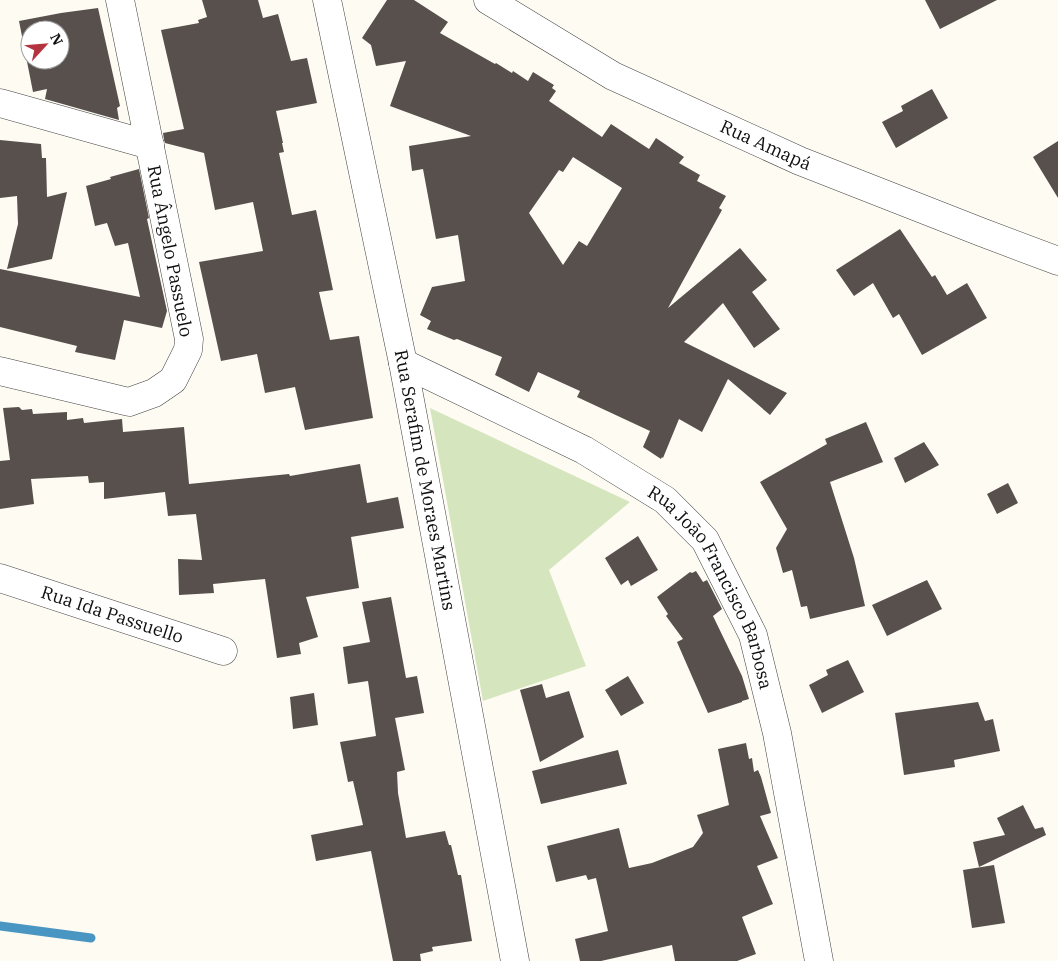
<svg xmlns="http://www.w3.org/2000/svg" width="1058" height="961" font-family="'IBM Plex Serif',serif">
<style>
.green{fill:#d5e6bf}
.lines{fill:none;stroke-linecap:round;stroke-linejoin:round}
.stream{stroke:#4996c2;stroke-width:9}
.building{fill:#57504d;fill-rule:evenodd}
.minor-casing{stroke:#424242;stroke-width:29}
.minor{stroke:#fff;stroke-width:28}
.labels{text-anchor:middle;stroke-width:5;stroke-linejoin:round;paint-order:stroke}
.street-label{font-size:18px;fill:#0f0f0f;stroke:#fff}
</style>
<rect width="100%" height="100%" fill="#fefbf3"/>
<path class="green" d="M 430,408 L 630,502 L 549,570 L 586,666 L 483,701 Z"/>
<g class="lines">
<path class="stream" d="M 0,926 L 91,938"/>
</g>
<path class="building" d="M 202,0 L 258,0 L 263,18 L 278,14 L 291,61 L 307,58 L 317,103 L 276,111 L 283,143 L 282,143 L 284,152 L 279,153 L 292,215 L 316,210 L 333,290 L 319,292 L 330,340 L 359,336 L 373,418 L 305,430 L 295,387 L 265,393 L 257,354 L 221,361 L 199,262 L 263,251 L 253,202 L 215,210 L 204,153 L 165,143 L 164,140 L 163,133 L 184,129 L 161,30 L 199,23 L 198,20 L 207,17 Z
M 387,0 L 414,0 L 448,22 L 440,33 L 495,64 L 496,63 L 512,73 L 513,71 L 528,81 L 533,72 L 554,85 L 552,88 L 556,91 L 549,101 L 602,137 L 611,124 L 649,149 L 656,138 L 684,157 L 679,163 L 700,175 L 697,181 L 726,196 L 719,208 L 722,210 L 668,308 L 740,248 L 767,280 L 752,292 L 780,329 L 754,348 L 723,303 L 684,342 L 787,393 L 770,415 L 728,379 L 702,432 L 679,419 L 663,458 L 662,457 L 661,459 L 643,447 L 650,431 L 577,397 L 580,391 L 538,372 L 529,392 L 495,375 L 502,357 L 457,339 L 454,340 L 427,329 L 431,321 L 420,315 L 432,287 L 465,281 L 458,235 L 436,239 L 423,169 L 412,171 L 409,146 L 471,136 L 390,106 L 406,61 L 376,66 L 371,45 L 362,38 ZM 573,157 L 622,188 L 587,246 L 579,241 L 563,265 L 529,213 L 559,170 L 563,172 Z
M 925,0 L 997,0 L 940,29 Z
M 98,8 L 120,106 L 117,108 L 119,120 L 45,99 L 47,89 L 33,92 L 19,21 L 61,13 ZM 30,30 L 60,30 L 60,60 L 30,60 Z
M 932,89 L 948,118 L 896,148 L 882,122 L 903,111 L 901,106 Z
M 0,140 L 41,144 L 42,158 L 46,158 L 47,197 L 67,192 L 52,259 L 7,269 L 18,224 L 17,196 L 0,198 Z
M 1058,141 L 1058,198 L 1033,157 Z
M 139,169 L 149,218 L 147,219 L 167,311 L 162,328 L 124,320 L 115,360 L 75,352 L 77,346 L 0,327 L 0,269 L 140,297 L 128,243 L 115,246 L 107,223 L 95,226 L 86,186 L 111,179 L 110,177 Z
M 900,229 L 932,277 L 935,275 L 947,295 L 967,283 L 987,318 L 922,355 L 899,314 L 893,318 L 873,283 L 854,296 L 836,270 Z
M 19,407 L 22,410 L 32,409 L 33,414 L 67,412 L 67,420 L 83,418 L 84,423 L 122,419 L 123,432 L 184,427 L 189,484 L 289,474 L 290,476 L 360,464 L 367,503 L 398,497 L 404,528 L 351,537 L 359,588 L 306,597 L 318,637 L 299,643 L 301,654 L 277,658 L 265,579 L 213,584 L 214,593 L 179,595 L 178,559 L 202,560 L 196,514 L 168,516 L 165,492 L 104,499 L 104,482 L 89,483 L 88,476 L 31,479 L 34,504 L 0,509 L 0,461 L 10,460 L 3,408 Z
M 866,422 L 883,462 L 830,482 L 854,558 L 865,606 L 810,619 L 807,606 L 801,607 L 792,570 L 783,573 L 776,548 L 787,529 L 760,482 L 827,444 L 825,439 Z
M 924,442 L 939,465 L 905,483 L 894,458 Z
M 1008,483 L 1018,503 L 997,514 L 987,494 Z
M 638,536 L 658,570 L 631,586 L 628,580 L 621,585 L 605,558 Z
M 696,571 L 703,582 L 707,580 L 722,609 L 713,616 L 742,676 L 749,699 L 742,701 L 742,702 L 708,713 L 677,642 L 683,639 L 666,616 L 668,614 L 657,597 L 690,572 L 692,573 Z
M 927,580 L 942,609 L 887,636 L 872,605 Z
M 391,597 L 406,678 L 417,676 L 424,713 L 395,718 L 405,770 L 397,772 L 398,793 L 406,838 L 445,831 L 449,845 L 451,845 L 458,875 L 461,875 L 472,941 L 432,947 L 433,951 L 420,954 L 421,961 L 393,961 L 371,851 L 316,861 L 311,835 L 363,825 L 353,781 L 348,782 L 340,742 L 376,736 L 368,681 L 348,684 L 343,647 L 370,642 L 362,602 Z
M 848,660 L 864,692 L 822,713 L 809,685 L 828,675 L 826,670 Z
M 628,676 L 644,703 L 621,716 L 605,690 Z
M 542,684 L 546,698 L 569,691 L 584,737 L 540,762 L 520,690 Z
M 314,693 L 318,725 L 293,729 L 290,697 Z
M 978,702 L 985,721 L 993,719 L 1000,751 L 954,760 L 955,767 L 904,775 L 895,713 Z
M 746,743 L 749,759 L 752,758 L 754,772 L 758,770 L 761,777 L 771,813 L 760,816 L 778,858 L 757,866 L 773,904 L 742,917 L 756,954 L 737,961 L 675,961 L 672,945 L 601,961 L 580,961 L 575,939 L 608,931 L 596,878 L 588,880 L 586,875 L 556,882 L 547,846 L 619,828 L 629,868 L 652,863 L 693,847 L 703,833 L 697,815 L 729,805 L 718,749 Z
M 618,750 L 627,784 L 541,804 L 532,771 Z
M 1023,805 L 1035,829 L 1043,827 L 1046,835 L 979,867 L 973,842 L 1005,835 L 997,818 Z
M 994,865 L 1005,923 L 972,928 L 963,870 Z"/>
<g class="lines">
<defs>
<g id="minor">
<path id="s1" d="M 327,0 L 403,363 L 515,961"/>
<path id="s2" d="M 488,0 L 613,76 L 800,161 L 981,232 L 1058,261"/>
<path d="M 0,103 L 150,145"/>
<path id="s3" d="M 403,363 L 584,450 L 665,500 L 705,540 L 753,635 L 777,733 L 819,961"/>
<path d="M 0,371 L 129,402 L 154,393 L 173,380 L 188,350 L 189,339 L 120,0"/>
<path id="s4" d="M 0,578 L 223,651"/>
</g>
</defs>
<use href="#minor" class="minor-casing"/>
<use href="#minor" class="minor"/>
</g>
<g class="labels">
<g class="street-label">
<text dy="6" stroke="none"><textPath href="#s2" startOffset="314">Rua Amapá</textPath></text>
<text transform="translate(170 251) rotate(79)" y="6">Rua Ângelo Passuelo</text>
<text dy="6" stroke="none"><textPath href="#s1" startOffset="490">Rua Serafim de Moraes Martins</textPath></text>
<text dy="6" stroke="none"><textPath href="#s3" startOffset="396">Rua João Francisco Barbosa</textPath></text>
<text dy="6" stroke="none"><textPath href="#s4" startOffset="118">Rua Ida Passuello</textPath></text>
</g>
</g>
<g transform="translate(45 45) rotate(64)"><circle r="24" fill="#ffffff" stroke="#9f9f9f"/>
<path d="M0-4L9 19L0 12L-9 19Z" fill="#b4333e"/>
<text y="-8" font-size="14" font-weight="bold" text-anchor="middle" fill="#0f0f0f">N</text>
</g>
</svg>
